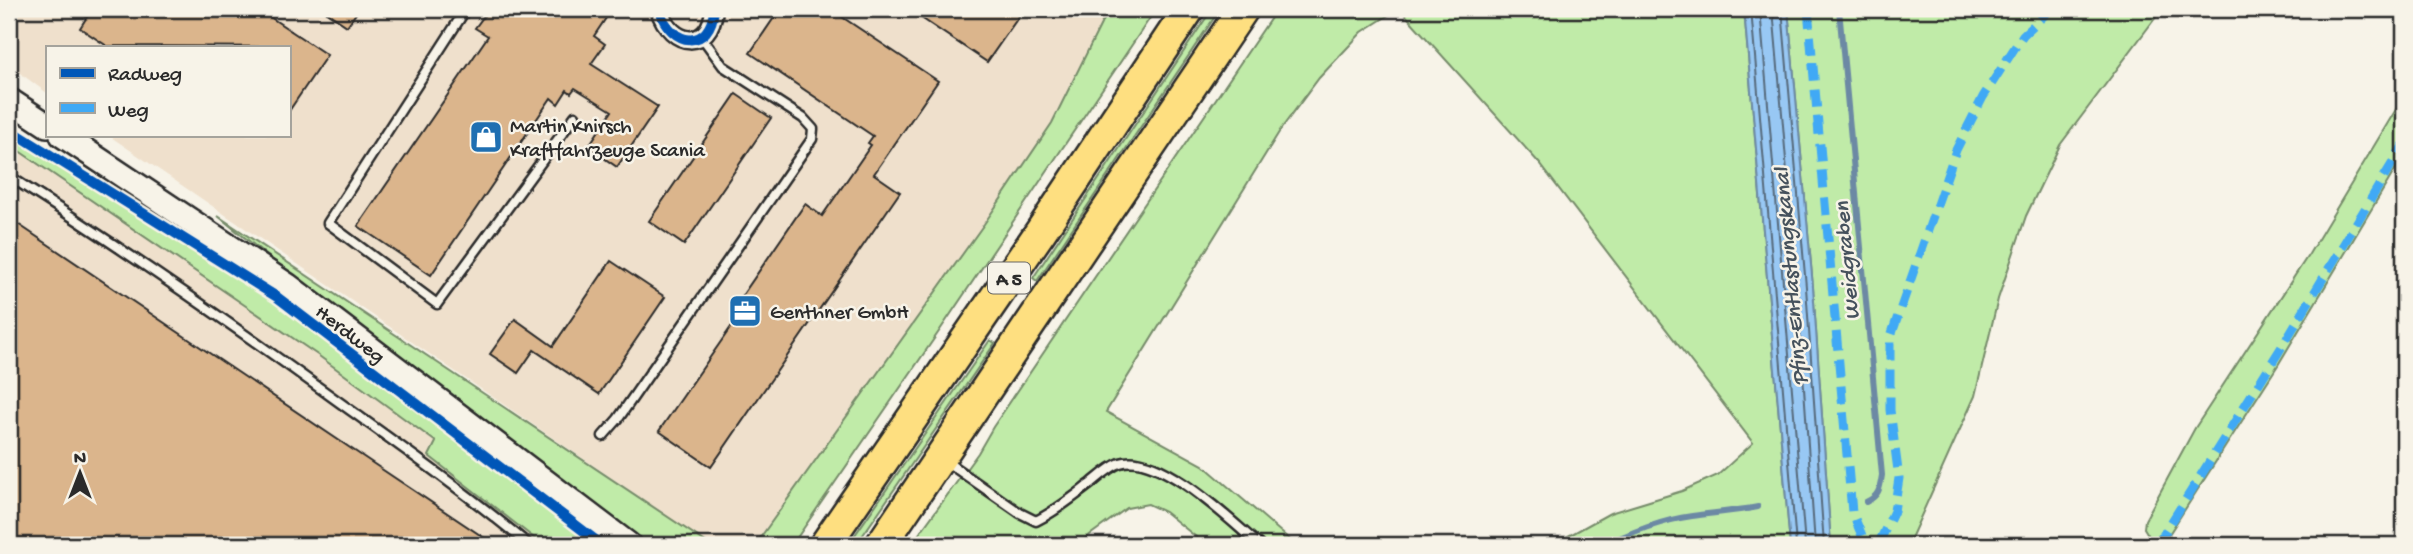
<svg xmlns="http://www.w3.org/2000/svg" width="2413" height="554" font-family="'Gochi Hand',sans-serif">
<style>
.built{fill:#efe0cc}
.green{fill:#c0eba8;stroke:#768b6a;stroke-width:2}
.water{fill:#98c8f4;stroke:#6c89a4;stroke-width:2}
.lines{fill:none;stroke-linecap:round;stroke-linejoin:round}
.shore{stroke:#576a7b;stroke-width:2}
.stream{stroke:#6c89a4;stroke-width:6}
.building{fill:#dbb58c;stroke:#2b2b2b;stroke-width:2}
.lane-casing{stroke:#2b2b2b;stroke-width:13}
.street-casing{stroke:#2b2b2b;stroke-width:21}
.secondary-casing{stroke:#2b2b2b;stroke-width:28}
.highway-casing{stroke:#2b2b2b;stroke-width:35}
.lane{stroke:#f7f3e8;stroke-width:8}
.street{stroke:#f7f3e8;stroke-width:16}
.secondary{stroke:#f7f3e8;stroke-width:23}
.highway{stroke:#fedf80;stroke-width:30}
.quiet{stroke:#3fa9f5;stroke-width:9;stroke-dasharray:18 9;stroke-linecap:butt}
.cycleway-casing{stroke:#f7f3e8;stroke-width:15}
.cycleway{stroke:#0057b8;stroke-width:10}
.labels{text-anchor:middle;stroke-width:5;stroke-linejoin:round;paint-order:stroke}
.shield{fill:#f7f3e8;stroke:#686764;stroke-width:2}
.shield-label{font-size:19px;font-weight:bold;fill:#2b2b2b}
.poi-label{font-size:21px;fill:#2b2b2b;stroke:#f7f3e8;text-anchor:start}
.street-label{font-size:21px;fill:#2b2b2b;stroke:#f7f3e8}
.water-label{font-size:23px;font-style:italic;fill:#46525d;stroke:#f7f3e8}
</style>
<rect width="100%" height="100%" fill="#f7f3e8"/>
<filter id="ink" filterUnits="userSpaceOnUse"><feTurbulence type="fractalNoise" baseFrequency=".0143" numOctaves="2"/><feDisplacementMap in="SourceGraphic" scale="14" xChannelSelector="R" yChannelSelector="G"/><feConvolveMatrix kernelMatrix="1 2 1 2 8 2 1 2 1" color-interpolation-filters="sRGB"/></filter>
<g filter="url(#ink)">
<path class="built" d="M 9,9 L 1112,9 L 1101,24 L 1052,123 L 984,224 L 755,545 L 710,545 L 108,135 L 289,135 L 289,47 L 47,47 L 47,93 L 9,65 Z
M 9,144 L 319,356 L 437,442 L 430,456 L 543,545 L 9,545 Z"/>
<path class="green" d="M 1112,9 L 1156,9 L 938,333 L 792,545 L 755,545 L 984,224 L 1052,123 L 1101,24 Z
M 1212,9 L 1220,9 L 1037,281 L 1033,278 Z
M 1277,9 L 1398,9 L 1362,32 L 1319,78 L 1281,129 L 1106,412 L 1203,465 L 1296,545 L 1206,545 L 1165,512 L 1148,504 L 1127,508 L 1076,545 L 911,545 L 978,453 L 993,427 Z
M 1400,9 L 1744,9 L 1790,545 L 1552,545 L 1610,513 L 1682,491 L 1718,475 L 1753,443 L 1540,164 Z
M 1788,9 L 2162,9 L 2060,145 L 2026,216 L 1998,299 L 1975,396 L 1908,545 L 1831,545 L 1813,287 Z
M 2404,96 L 2404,155 L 2278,365 L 2162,545 L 2150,545 L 2152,541 L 2144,528 L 2145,520 L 2195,428 L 2309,254 Z
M 9,132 L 235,274 L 282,306 L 594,545 L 543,545 L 429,456 L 436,442 L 319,356 L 9,144 Z
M 218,216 L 710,545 L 646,545 L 363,333 Z
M 990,340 L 995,343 L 856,545 L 848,545 Z"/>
<path class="water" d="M 1744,9 L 1788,9 L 1813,287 L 1831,545 L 1790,545 Z"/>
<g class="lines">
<path class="shore" d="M 1751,9 L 1796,545
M 1760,9 L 1805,545
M 1773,9 L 1797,288 L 1815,545
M 1782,9 L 1806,287 L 1824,545"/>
<path class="stream" d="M 1839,9 L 1882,475 C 1880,489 1879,496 1866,502
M 1603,545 C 1631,533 1661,520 1692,516 C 1714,513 1736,511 1758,507"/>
</g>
<path class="building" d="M 92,9 L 258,9 L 327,55 L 289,111 L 289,47 L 107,46 L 80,28 Z
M 322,9 L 359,9 L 347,26 Z
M 489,9 L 612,9 L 594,36 L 605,44 L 591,64 L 658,107 L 617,167 L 588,147 L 612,111 L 575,88 L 571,93 L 567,90 L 558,104 L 551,98 L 431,275 L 358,226 L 488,36 L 475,28 Z
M 780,9 L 830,9 L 938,81 L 874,174 L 900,192 L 711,467 L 659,431 L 740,314 L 733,309 L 805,204 L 822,216 L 871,145 L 868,143 L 873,136 L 750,53 Z
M 908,9 L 1024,9 L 987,62 Z
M 736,94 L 771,118 L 684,245 L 649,221 Z
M 9,218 L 374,464 L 495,545 L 9,545 Z
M 611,261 L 665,297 L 599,394 L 534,350 L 518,373 L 490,354 L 515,319 L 553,346 Z"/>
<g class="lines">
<defs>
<path id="lane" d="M 466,9 L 328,223 L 437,304 L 575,116
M 9,178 L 15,180 C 125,250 233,325 339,402 C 403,448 468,494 529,545
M 603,436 L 618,419 L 812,139 L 813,129 L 803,118 L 723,66 L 701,36
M 944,460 L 1020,513 L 1036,521 C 1056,511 1072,498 1089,485 C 1098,478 1109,467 1120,463 C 1159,450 1231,521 1259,545"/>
<path id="street" d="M 659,9 C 671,48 711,51 714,9"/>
<path id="secondary" d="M 9,100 L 47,125
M 62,135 L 287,285 L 629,545"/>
<path id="highway" d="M 825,545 L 1041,231 L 1189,9
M 881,545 L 1243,9"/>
</defs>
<use href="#lane" class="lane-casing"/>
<use href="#street" class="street-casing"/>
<use href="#secondary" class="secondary-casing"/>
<use href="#highway" class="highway-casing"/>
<use href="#lane" class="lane"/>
<use href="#street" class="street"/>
<use href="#secondary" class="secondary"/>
<use href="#highway" class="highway"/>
<path class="quiet" d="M 1808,9 L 1852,512 L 1866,545
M 9,77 L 9,83
M 1878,545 L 1894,511 L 1899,478 L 1890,410 L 1890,339 L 1956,150 L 1983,97 L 2023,35 L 2051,9
M 2157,545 L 2278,353 L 2404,144"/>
<defs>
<path id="cycleway" d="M 659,9 C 671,48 711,51 714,9
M 9,129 L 277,297 L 602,545"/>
</defs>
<use href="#cycleway" class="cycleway-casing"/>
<use href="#cycleway" class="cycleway"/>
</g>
</g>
<defs>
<symbol id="shop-square" viewBox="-11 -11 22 22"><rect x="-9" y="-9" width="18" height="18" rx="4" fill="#1f6fb2" stroke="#f7f3e8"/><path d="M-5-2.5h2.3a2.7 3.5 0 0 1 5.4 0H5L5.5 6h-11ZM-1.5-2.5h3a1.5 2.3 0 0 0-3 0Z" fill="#fff"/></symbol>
<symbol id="office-square" viewBox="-11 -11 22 22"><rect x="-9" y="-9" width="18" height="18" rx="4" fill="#1f6fb2" stroke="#f7f3e8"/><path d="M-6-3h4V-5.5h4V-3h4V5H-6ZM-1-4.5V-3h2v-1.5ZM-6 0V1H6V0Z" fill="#fff"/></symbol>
</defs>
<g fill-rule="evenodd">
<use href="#shop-square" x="467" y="118" width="38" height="38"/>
<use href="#office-square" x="726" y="292" width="38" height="38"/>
</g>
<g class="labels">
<rect class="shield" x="988" y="262.5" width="42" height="31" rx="5"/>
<g class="shield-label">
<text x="1009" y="285">A 5</text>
</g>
<g class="poi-label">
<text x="510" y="132">Martin Knirsch<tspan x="510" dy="24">Kraftfahrzeuge Scania</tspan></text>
<text x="770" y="318">Genthner GmbH</text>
</g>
<g class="street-label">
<text transform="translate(351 333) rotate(38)" y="7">Herdweg</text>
</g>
<g class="water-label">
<text transform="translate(1845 261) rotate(-95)" y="8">Weidgraben</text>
<text transform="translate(1789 277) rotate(-95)" y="8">Pfinz-Entlastungskanal</text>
</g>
</g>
<rect width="2413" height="554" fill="none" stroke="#f7f3e8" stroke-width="35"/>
<rect x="18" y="18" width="2378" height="519" fill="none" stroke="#2b2b2b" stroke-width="2.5" filter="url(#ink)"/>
<rect x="46" y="46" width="245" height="91" fill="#f7f3e8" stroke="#a5a39c" stroke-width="2"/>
<rect x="60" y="68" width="35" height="10" fill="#0057b8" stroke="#a5a39c" stroke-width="2"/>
<text x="108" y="80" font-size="21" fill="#2b2b2b">Radweg</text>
<rect x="60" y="103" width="35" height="10" fill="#3fa9f5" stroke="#a5a39c" stroke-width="2"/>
<text x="108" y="116" font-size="21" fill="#2b2b2b">Weg</text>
<g transform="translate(80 473)" stroke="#f7f3e8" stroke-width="5" paint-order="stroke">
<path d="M0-5L12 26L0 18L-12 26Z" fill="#2b2b2b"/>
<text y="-10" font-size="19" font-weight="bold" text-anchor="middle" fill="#2b2b2b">N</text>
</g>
</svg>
